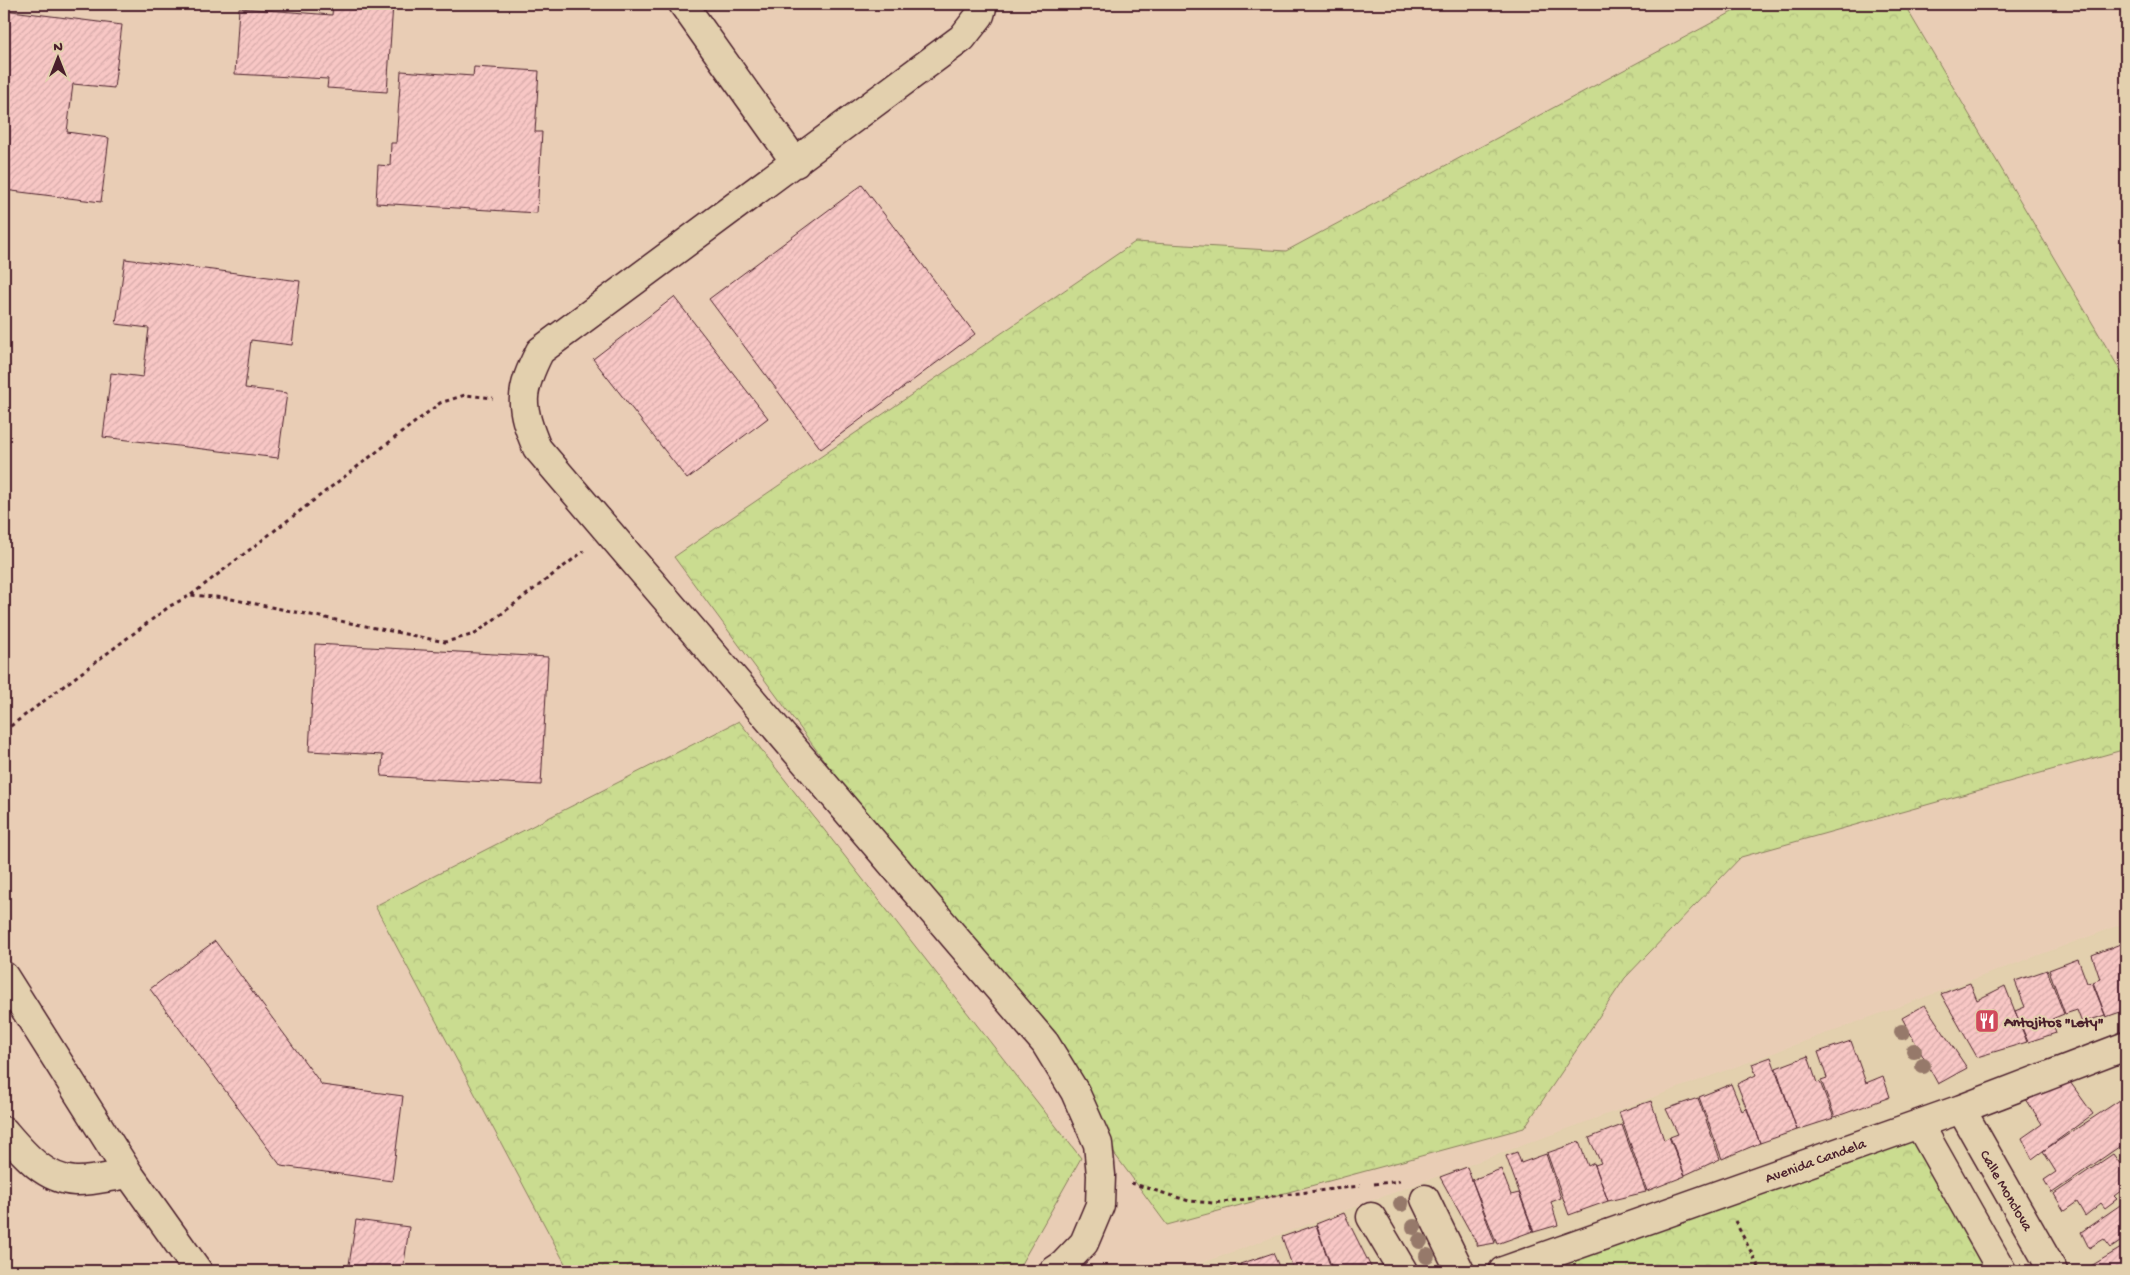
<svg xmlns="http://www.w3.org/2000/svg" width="2130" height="1275" font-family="'Gochi Hand',sans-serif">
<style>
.built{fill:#e9cdb5}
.park{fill:url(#park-crowns);stroke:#8a7e5e}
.building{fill:url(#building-hatch);stroke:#4a1f2b}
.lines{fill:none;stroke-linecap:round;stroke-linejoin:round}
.minor-casing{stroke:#4a1f2b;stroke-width:31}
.path{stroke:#4a1f2b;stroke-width:3;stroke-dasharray:4 4;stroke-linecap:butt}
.minor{stroke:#e3d0ae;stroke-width:28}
.tree{fill:#96796b}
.labels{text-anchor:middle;stroke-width:4;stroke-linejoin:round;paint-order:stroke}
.poi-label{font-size:15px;font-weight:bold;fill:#4a1f2b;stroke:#e3d0ae;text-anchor:start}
.street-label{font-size:15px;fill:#4a1f2b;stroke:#e3d0ae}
</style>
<defs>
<pattern id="park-crowns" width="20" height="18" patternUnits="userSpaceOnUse" patternTransform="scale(1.25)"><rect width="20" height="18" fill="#cadc90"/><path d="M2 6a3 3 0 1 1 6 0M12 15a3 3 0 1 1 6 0" fill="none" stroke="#afbc7c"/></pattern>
<pattern id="building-hatch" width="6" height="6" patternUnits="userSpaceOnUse" patternTransform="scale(1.25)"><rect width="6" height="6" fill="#f8c7c5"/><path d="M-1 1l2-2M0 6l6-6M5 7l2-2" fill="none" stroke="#d6aaa9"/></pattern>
</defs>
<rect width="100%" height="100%" fill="#e3d0ae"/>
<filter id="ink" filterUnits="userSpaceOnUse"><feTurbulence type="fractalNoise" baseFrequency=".02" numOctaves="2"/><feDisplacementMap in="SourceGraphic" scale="10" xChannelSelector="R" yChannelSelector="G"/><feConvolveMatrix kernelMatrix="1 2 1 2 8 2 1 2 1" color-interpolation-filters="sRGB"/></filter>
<g filter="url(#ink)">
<path class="built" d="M 4,4 L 2126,4 L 2126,923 L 1181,1271 L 4,1271 Z"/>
<path class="park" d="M 1747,4 L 1904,4 L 2126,380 L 2126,749 L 1741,857 L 1625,978 L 1524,1128 L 1167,1225 L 674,557 L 1135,242 L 1286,251 Z
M 739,721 L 1081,1158 L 1017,1271 L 569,1271 L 375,906 Z
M 1910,1132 L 1986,1271 L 1549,1271 Z"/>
<path class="building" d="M 333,4 L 393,4 L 387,92 L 327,88 L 328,79 L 235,74 L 239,8 L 332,15 Z
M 4,10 L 122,25 L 114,88 L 73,84 L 67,132 L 109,138 L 101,202 L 4,190 Z
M 474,67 L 539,71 L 535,132 L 542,132 L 537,213 L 376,203 L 378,165 L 390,166 L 391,143 L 396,143 L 401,71 L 473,76 Z
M 862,185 L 975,334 L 821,449 L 709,299 Z
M 125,259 L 300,281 L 292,345 L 251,340 L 245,388 L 287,393 L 278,458 L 103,437 L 111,373 L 143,377 L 149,328 L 116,324 Z
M 674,297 L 768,418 L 687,479 L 593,359 Z
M 315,644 L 548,657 L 541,785 L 381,776 L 383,755 L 309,751 Z
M 215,941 L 322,1085 L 403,1096 L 392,1181 L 281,1166 L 150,989 Z
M 2123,943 L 2126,951 L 2126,1010 L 2106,1017 L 2093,982 L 2100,979 L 2092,955 Z
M 2078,959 L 2087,983 L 2092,982 L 2105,1015 L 2082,1023 L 2077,1010 L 2065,1014 L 2049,970 Z
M 2047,970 L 2064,1014 L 2052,1019 L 2056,1033 L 2028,1042 L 2015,1011 L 2025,1007 L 2015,981 Z
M 1970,983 L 1977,1000 L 2005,986 L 2027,1042 L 1977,1057 L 1941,994 Z
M 1925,1005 L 1967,1068 L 1938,1084 L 1902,1018 Z
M 1851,1041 L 1866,1083 L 1883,1076 L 1890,1097 L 1835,1117 L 1821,1080 L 1827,1078 L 1818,1052 Z
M 1808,1056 L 1817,1083 L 1820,1082 L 1834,1118 L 1797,1130 L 1776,1068 Z
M 1771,1057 L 1797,1130 L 1760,1143 L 1737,1084 L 1756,1075 L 1752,1064 Z
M 2070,1082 L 2093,1114 L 2032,1159 L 2022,1138 L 2042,1124 L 2026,1099 Z
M 1731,1084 L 1742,1111 L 1747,1108 L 1760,1143 L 1722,1159 L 1699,1097 Z
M 1698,1098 L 1720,1159 L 1685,1175 L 1670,1137 L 1678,1134 L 1666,1109 Z
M 2123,1098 L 2126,1102 L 2126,1142 L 2052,1193 L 2044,1180 L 2056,1172 L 2043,1151 Z
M 1651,1101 L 1664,1140 L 1669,1137 L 1685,1176 L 1647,1191 L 1619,1112 Z
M 1622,1125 L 1646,1192 L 1608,1201 L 1595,1165 L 1601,1163 L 1589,1138 Z
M 1579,1142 L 1588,1166 L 1594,1163 L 1608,1201 L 1569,1215 L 1547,1153 Z
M 1517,1152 L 1521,1163 L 1546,1154 L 1561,1198 L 1551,1202 L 1558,1225 L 1534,1232 L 1506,1156 Z
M 2113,1154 L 2126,1172 L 2126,1187 L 2114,1196 L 2117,1199 L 2105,1208 L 2101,1203 L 2085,1216 L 2077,1202 L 2064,1211 L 2054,1194 Z
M 1467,1167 L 1495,1243 L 1478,1246 L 1440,1177 Z
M 1501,1169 L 1511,1195 L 1519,1193 L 1533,1231 L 1497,1244 L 1472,1180 Z
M 2126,1201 L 2126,1238 L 2111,1248 L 2104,1239 L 2089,1248 L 2081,1232 Z
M 1344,1213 L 1373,1271 L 1333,1271 L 1316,1224 Z
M 356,1220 L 409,1227 L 403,1271 L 348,1271 Z
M 1316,1225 L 1332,1271 L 1294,1271 L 1282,1237 Z
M 2126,1245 L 2126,1271 L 2095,1271 L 2091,1266 Z
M 1273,1253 L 1281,1271 L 1243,1271 L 1240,1264 Z
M 1238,1264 L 1241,1271 L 1220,1271 Z"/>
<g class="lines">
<defs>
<path id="minor" d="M 683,4 L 796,163
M 983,4 L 980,15 L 962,38 L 540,351 C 519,392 519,406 537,448 L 1045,1043 L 1075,1092 L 1098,1144 L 1101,1175 L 1100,1205 L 1084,1243 L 1063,1265 L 1054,1271
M 4,976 L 129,1174
M 1961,1109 L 2053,1271
M 1919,1124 L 2002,1271
M 4,1131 C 23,1153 44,1179 75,1181 C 92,1182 112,1176 129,1174 L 198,1271
M 1425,1199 L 1460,1271
M 1371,1217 L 1403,1271
M 1503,1271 L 1961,1109 L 2126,1046"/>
</defs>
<use href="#minor" class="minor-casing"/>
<path class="path" d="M 191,595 L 440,403 L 465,395 L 493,398
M 4,731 L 170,606 L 191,595 L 226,598 L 445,642 L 475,634 L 584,551
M 1131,1183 L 1189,1201 L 1213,1203 L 1360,1186
M 1374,1184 L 1400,1181
M 1735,1221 L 1761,1271"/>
<use href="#minor" class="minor"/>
</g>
<g class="tree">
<circle cx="1902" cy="1032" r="8"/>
<circle cx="1914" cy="1051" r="8"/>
<circle cx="1923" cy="1066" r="8"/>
<circle cx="1401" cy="1204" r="8"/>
<circle cx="1414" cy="1227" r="8"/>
<circle cx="1420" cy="1241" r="8"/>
<circle cx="1427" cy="1256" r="8"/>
</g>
</g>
<defs>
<symbol id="restaurant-square" viewBox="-11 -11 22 22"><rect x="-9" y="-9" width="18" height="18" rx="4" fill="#d1495b" stroke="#e3d0ae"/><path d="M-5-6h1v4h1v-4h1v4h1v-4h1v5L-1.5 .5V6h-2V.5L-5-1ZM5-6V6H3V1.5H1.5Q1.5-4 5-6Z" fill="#fff"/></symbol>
</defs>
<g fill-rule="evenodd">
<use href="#restaurant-square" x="1973" y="1007" width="28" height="28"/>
</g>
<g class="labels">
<g class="poi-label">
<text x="2004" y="1026">Antojitos "Lety"</text>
</g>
<g class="street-label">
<text transform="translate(1815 1160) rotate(-20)" y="5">Avenida Candela</text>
<text transform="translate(2007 1190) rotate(60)" y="5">Calle Monclova</text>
</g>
</g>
<rect width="2130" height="1275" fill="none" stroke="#e3d0ae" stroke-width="20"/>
<rect x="10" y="10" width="2110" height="1255" fill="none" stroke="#4a1f2b" stroke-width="2" filter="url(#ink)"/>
<g transform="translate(58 58)" stroke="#e3d0ae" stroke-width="4" paint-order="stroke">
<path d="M0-4L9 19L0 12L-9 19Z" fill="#4a1f2b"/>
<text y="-8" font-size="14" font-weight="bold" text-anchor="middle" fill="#4a1f2b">N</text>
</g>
</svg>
